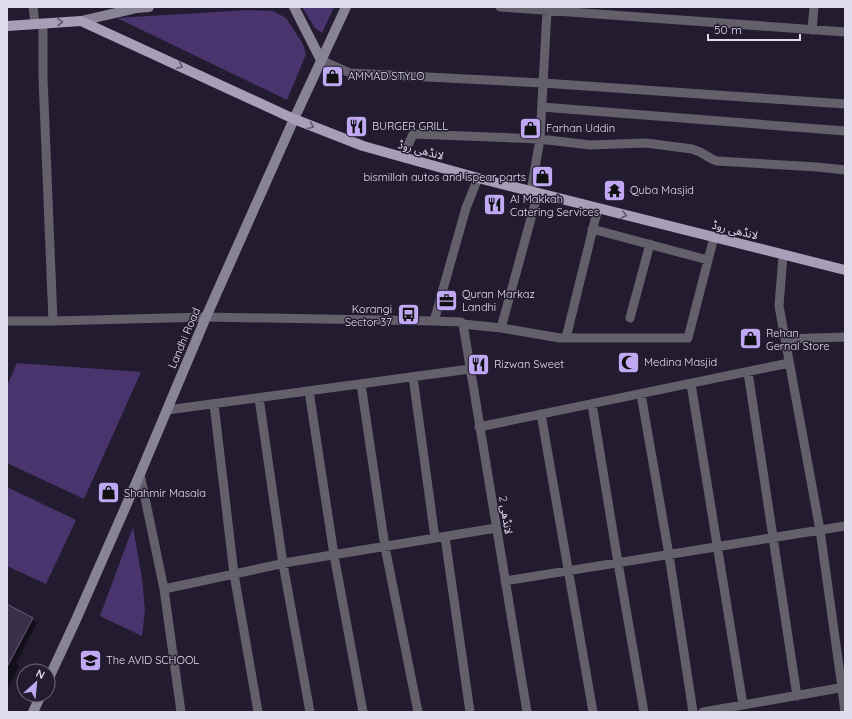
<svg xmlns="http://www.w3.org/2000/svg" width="852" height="719" font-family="Quicksand,'Noto Sans Arabic',sans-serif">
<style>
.green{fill:#4a346d}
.shadow{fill:#0007}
.building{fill:#393148;stroke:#655d77}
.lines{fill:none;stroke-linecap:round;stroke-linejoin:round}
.street{stroke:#63606b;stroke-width:9}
.secondary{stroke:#898396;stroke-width:10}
.primary{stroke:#a69fb7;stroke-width:10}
.oneway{stroke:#5e576d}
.labels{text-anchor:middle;stroke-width:3;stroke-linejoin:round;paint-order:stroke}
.poi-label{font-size:11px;fill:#e0dceb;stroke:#231c31;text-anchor:start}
.street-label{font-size:11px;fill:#e0dceb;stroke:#231c31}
</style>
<rect width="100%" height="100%" fill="#231c31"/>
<path class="green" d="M 302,7 L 334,7 L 322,33 L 315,28 Z
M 248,10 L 273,11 L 286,18 L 303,44 L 306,54 L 287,100 L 117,18 Z
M 17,363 L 141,372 L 84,499 L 7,463 L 7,386 Z
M 7,487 L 76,520 L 46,584 L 7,566 Z
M 133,527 L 142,578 L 145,610 L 142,636 L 100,616 Z"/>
<path class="shadow" d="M 7,605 L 32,619 L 37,623 L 16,663 L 19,666 L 9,686 L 7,685 Z"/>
<path class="building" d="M 7,604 L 33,618 L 7,667 Z"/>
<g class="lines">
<path class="street" d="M 33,7 L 35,24
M 500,7 L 845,32
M 43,23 L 43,78 L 53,321
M 812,30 L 814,7
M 321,60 L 350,73 L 543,83 L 845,104
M 542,107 L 845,131
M 403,157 L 413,134 L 540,139 L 590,145 L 646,143 L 692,149 L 700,152 L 712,159 L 717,161 L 817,167 L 845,170
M 531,191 L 540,139 L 547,11
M 592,229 L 708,260
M 783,255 L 779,306 L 820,530 L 842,688 L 845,712
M 630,318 L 650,244
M 7,321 L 53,321 L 206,317 L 434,321 L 461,322 L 463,324 L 527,712
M 434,321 L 466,208 L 478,178
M 463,324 L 501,328 L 538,193
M 501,328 L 560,338 L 688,338 L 714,237
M 566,338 L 598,208
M 785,339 L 845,337
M 748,372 L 797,696
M 413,377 L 435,538
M 361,384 L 385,547 L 418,712
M 691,384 L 743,705
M 309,391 L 334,555 L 363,712
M 641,394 L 669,555 L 693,712
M 259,398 L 283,564 L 310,712
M 214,404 L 234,574 L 258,712
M 592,404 L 618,563 L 644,712
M 167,410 L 470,369
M 541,414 L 593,712
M 479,427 L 789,363
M 140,474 L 164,589 L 181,712
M 445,537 L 470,712
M 505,581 L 845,526
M 164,589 L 290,562 L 496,528
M 703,712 L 845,687"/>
<path class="secondary" d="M 294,7 L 321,60
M 81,21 L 137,8 L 149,7
M 48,680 L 75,622 L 140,474 L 206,317 L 294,119 L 346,7
M 33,712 L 41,695"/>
<path class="primary" d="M 7,26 L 81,21 L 294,119 L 363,146 L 478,178 L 845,270"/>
</g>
<defs><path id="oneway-chevron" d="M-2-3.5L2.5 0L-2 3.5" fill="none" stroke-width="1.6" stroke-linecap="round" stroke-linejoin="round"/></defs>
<g class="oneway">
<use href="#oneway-chevron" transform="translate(60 22) rotate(-3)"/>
<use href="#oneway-chevron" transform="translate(180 66) rotate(25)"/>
<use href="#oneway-chevron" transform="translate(311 126) rotate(22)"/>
<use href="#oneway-chevron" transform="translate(624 215) rotate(14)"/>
</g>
<defs>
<symbol id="shop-square" viewBox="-11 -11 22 22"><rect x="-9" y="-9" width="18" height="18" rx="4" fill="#c1a8f3" stroke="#231c31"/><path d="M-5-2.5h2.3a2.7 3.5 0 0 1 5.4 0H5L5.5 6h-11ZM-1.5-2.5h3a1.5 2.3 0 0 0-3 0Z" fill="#111"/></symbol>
<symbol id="restaurant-square" viewBox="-11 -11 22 22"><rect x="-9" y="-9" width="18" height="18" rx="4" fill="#c1a8f3" stroke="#231c31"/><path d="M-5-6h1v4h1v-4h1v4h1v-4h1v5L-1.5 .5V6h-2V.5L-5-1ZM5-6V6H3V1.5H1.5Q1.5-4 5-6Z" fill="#111"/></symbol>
<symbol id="temple-square" viewBox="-11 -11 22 22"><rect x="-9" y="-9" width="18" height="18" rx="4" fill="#c1a8f3" stroke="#231c31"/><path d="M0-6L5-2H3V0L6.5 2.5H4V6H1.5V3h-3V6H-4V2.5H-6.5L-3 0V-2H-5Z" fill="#111"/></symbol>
<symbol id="office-square" viewBox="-11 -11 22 22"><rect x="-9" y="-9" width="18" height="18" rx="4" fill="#c1a8f3" stroke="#231c31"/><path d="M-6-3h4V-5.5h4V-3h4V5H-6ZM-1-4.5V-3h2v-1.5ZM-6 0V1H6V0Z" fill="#111"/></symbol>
<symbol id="bus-square" viewBox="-11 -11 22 22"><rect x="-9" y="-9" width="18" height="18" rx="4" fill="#c1a8f3" stroke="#231c31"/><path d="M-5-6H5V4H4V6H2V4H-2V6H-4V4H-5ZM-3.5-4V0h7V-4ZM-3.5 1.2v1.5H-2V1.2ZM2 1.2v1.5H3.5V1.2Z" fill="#111"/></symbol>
<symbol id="mosque-square" viewBox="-11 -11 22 22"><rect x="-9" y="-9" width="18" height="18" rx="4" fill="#c1a8f3" stroke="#231c31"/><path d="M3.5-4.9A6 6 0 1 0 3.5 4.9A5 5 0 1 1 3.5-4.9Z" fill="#111"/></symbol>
<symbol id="school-square" viewBox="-11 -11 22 22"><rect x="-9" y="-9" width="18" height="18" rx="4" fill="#c1a8f3" stroke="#231c31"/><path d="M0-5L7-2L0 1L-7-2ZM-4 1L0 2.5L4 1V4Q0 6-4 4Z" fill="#111"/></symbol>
</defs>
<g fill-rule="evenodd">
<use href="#shop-square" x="320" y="64" width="25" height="25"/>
<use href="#restaurant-square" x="344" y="114" width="25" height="25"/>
<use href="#shop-square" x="518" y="116" width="25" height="25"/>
<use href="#shop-square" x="530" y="164" width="25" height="25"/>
<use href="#temple-square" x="602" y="178" width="25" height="25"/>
<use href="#restaurant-square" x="482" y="192" width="25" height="25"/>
<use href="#office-square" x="434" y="288" width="25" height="25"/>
<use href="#bus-square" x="396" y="302" width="25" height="25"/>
<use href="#shop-square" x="738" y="326" width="25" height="25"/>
<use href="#mosque-square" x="616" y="350" width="25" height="25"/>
<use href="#restaurant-square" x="466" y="352" width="25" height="25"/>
<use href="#shop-square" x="96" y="480" width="25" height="25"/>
<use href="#school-square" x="78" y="648" width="25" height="25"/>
</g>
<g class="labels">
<g class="poi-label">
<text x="348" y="80">AMMAD STYLO</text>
<text x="372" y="130">BURGER GRILL</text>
<text x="546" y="132">Farhan Uddin</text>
<text x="526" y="181" text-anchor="end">bismillah autos and ispear parts</text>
<text x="630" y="194">Quba Masjid</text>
<text x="510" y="203">Al Makkah<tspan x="510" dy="13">Catering Services</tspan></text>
<text x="462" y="298">Quran Markaz<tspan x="462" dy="13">Landhi</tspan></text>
<text x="392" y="313" text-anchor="end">Korangi<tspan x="392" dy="13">Sector 37</tspan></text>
<text x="766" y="337">Rehan<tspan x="766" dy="13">Gernal Store</tspan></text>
<text x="644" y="366">Medina Masjid</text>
<text x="494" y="368">Rizwan Sweet</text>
<text x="124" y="497">Shahmir Masala</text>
<text x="106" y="664">The AVID SCHOOL</text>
</g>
<g class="street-label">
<text transform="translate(421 150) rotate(15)" y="4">لانڈھی روڈ</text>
<text transform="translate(735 230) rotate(14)" y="4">لانڈھی روڈ</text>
<text transform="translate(184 338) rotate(-67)" y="4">Landhi Road</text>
<text transform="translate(506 515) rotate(81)" y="4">لانڈھی 2</text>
</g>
</g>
<rect width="852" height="719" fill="none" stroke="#e0dceb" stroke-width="16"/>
<g transform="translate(36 683) rotate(27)"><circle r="19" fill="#231c31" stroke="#6f697b"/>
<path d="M0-3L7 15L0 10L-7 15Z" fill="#c1a8f3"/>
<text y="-6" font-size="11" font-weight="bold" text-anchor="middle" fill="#e0dceb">N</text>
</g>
<path d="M708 34v6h92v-6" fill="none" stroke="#e0dceb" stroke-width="2"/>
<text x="714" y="34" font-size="12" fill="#e0dceb" stroke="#231c31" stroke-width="3" paint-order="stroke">50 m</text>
</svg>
